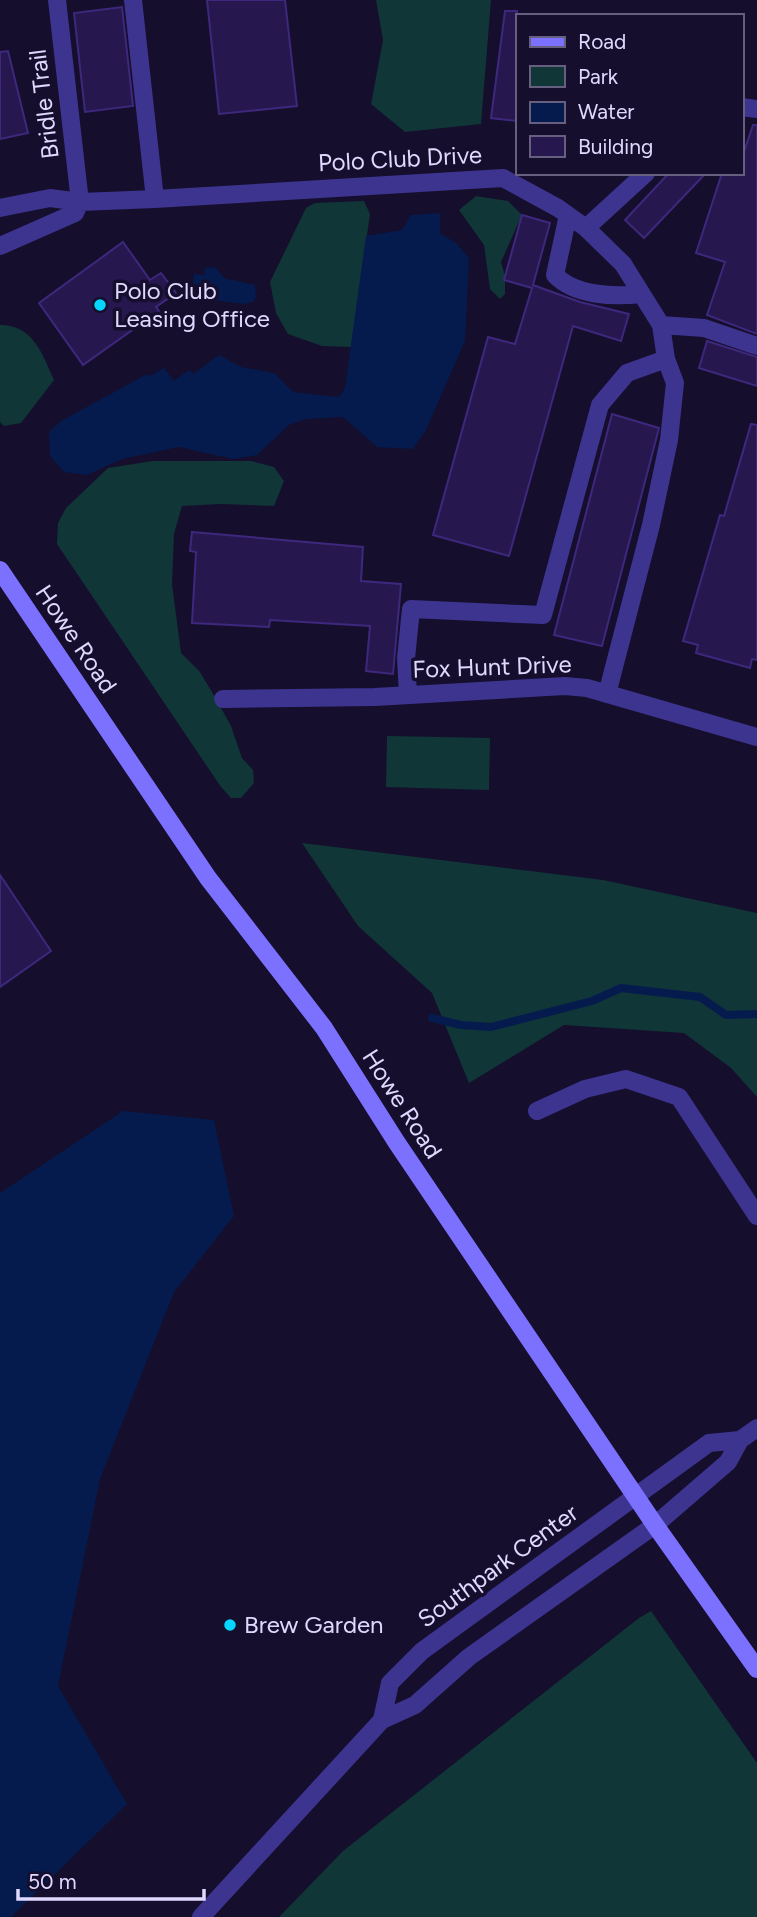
<svg xmlns="http://www.w3.org/2000/svg" width="757" height="1917" font-family="Figtree,sans-serif">
<style>
.green{fill:#103637}
.water{fill:#051b4e}
.lines{fill:none;stroke-linecap:round;stroke-linejoin:round}
.stream{stroke:#051b4e;stroke-width:8}
.building{fill:#26184f;stroke:#3e287d;stroke-width:2}
.street{stroke:#3d3490;stroke-width:18}
.secondary{stroke:#7c70ff;stroke-width:18}
.poi-dot{fill:#05d6ff;stroke:#150e2c;stroke-width:2.5}
.labels{text-anchor:middle;stroke-width:7;stroke-linejoin:round;paint-order:stroke}
.street-label{font-size:24px;fill:#e0d9ff;stroke:#150e2c}
.poi-label{font-size:24px;fill:#e0d9ff;stroke:#150e2c;text-anchor:start}
</style>
<rect width="100%" height="100%" fill="#150e2c"/>
<path class="green" d="M 376,0 L 491,0 L 481,124 L 405,132 L 371,104 L 383,40 Z
M 476,196 L 508,201 L 522,215 L 501,262 L 505,276 L 505,294 L 500,299 L 490,289 L 484,245 L 459,210 Z
M 364,201 L 370,214 L 351,347 L 322,346 L 288,334 L 276,313 L 270,282 L 306,208 L 315,203 Z
M 0,325 C 33,325 42,353 54,380 L 21,423 L 4,426 L 0,422 Z
M 153,461 L 251,461 L 274,467 L 284,481 L 274,506 L 220,504 L 182,506 L 174,534 L 172,584 L 181,653 L 200,672 L 215,697 L 231,726 L 242,758 L 253,770 L 254,783 L 241,798 L 231,798 L 221,787 L 57,544 L 58,523 L 66,508 L 108,468 Z
M 387,736 L 490,738 L 489,790 L 386,787 Z
M 302,843 L 603,880 L 757,913 L 757,1097 L 731,1068 L 684,1033 L 564,1025 L 469,1083 L 432,993 L 358,926 Z
M 651,1611 L 757,1763 L 757,1917 L 279,1917 L 343,1851 L 639,1618 Z"/>
<path class="water" d="M 440,213 L 440,233 L 456,243 L 469,258 L 465,341 L 426,430 L 413,449 L 377,447 L 343,417 L 306,419 L 289,425 L 257,455 L 233,459 L 179,447 L 122,459 L 87,475 L 64,472 L 50,456 L 49,432 L 61,421 L 147,374 L 150,376 L 164,368 L 174,381 L 189,370 L 193,374 L 219,355 L 241,367 L 274,373 L 293,392 L 339,397 L 345,388 L 366,236 L 402,230 L 411,215 Z
M 205,267 L 216,268 L 224,278 L 255,285 L 256,297 L 253,302 L 244,304 L 191,297 L 194,274 L 204,275 Z
M 123,1111 L 214,1120 L 234,1216 L 174,1292 L 100,1479 L 58,1686 L 127,1804 L 11,1917 L 0,1917 L 0,1193 Z"/>
<g class="lines">
<path class="stream" d="M 432,1018 L 461,1025 L 491,1027 L 592,1001 L 621,988 L 700,997 L 726,1015 L 757,1014"/>
</g>
<path class="building" d="M 207,0 L 285,0 L 297,106 L 219,114 Z
M 122,7 L 133,106 L 85,112 L 74,13 Z
M 505,11 L 517,11 L 517,121 L 491,118 Z
M 8,51 L 28,133 L 0,139 L 0,52 Z
M 753,125 L 757,125 L 757,334 L 707,315 L 725,262 L 696,253 L 722,173 L 741,173 L 741,161 Z
M 669,173 L 706,173 L 644,238 L 625,220 Z
M 522,215 L 550,223 L 533,285 L 580,302 L 629,314 L 621,341 L 573,326 L 509,556 L 433,535 L 488,337 L 515,344 L 532,288 L 504,280 Z
M 123,242 L 150,280 L 161,273 L 176,293 L 156,307 L 159,311 L 83,365 L 39,303 Z
M 707,341 L 757,357 L 757,386 L 699,368 Z
M 612,414 L 659,428 L 602,646 L 554,635 Z
M 751,424 L 757,425 L 757,660 L 752,659 L 750,668 L 696,653 L 698,645 L 683,641 L 720,515 L 724,516 Z
M 192,532 L 363,547 L 361,581 L 401,584 L 393,674 L 366,671 L 370,626 L 270,620 L 269,627 L 192,623 L 196,552 L 190,551 Z
M 0,875 L 51,951 L 0,987 Z"/>
<g class="lines">
<path class="street" d="M 57,0 L 80,202
M 133,0 L 155,199
M 741,107 L 757,109
M 0,208 L 50,198 L 80,202 L 155,199 L 503,178 L 558,208 L 586,228 L 623,264 L 661,325 L 666,359 L 675,383 L 669,440 L 651,525 L 607,694
M 568,215 L 555,275 C 575,296 614,297 641,294
M 586,228 L 646,173
M 0,246 L 75,213 L 80,202
M 661,325 L 704,328 L 757,346
M 408,695 L 406,658 L 411,609 L 543,615 L 600,405 L 627,373 L 666,359
M 223,699 L 375,697 L 565,686 L 587,688 L 757,737
M 537,1111 L 585,1089 L 626,1079 L 679,1097 L 757,1216
M 382,1720 L 390,1683 L 422,1651 L 709,1443 L 740,1440
M 201,1917 L 382,1720 L 415,1705 L 469,1657 L 655,1525 L 728,1462 L 740,1440 L 757,1428"/>
<path class="secondary" d="M 0,570 L 208,878 L 324,1028 L 397,1143 L 655,1525 L 757,1669"/>
</g>
<g class="poi-dot">
<circle cx="100" cy="305" r="7"/>
<circle cx="230" cy="1625" r="7"/>
</g>
<g class="labels">
<g class="street-label">
<text transform="translate(44 104) rotate(-97)" y="8">Bridle Trail</text>
<text transform="translate(400 159) rotate(-3)" y="8">Polo Club Drive</text>
<text transform="translate(76 639) rotate(56)" y="8">Howe Road</text>
<text transform="translate(492 667) rotate(-2)" y="8">Fox Hunt Drive</text>
<text transform="translate(402 1104) rotate(57)" y="8">Howe Road</text>
<text transform="translate(498 1566) rotate(-36)" y="8">Southpark Center</text>
</g>
<g class="poi-label">
<text x="114" y="299">Polo Club<tspan x="114" dy="28">Leasing Office</tspan></text>
<text x="244" y="1633">Brew Garden</text>
</g>
</g>
<rect x="516" y="14" width="228" height="161" fill="#150e2c" stroke="#665f80" stroke-width="2"/>
<rect x="530" y="37" width="35" height="10" fill="#7c70ff" stroke="#665f80" stroke-width="2"/>
<text x="578" y="49" font-size="21" fill="#e0d9ff">Road</text>
<rect x="530" y="66" width="35" height="21" fill="#103637" stroke="#665f80" stroke-width="2"/>
<text x="578" y="84" font-size="21" fill="#e0d9ff">Park</text>
<rect x="530" y="102" width="35" height="21" fill="#051b4e" stroke="#665f80" stroke-width="2"/>
<text x="578" y="119" font-size="21" fill="#e0d9ff">Water</text>
<rect x="530" y="136" width="35" height="21" fill="#26184f" stroke="#665f80" stroke-width="2"/>
<text x="578" y="154" font-size="21" fill="#e0d9ff">Building</text>
<path d="M18 1889v10h186v-10" fill="none" stroke="#e0d9ff" stroke-width="3.5"/>
<text x="28" y="1889" font-size="21" fill="#e0d9ff" stroke="#150e2c" stroke-width="5" paint-order="stroke">50 m</text>
</svg>
